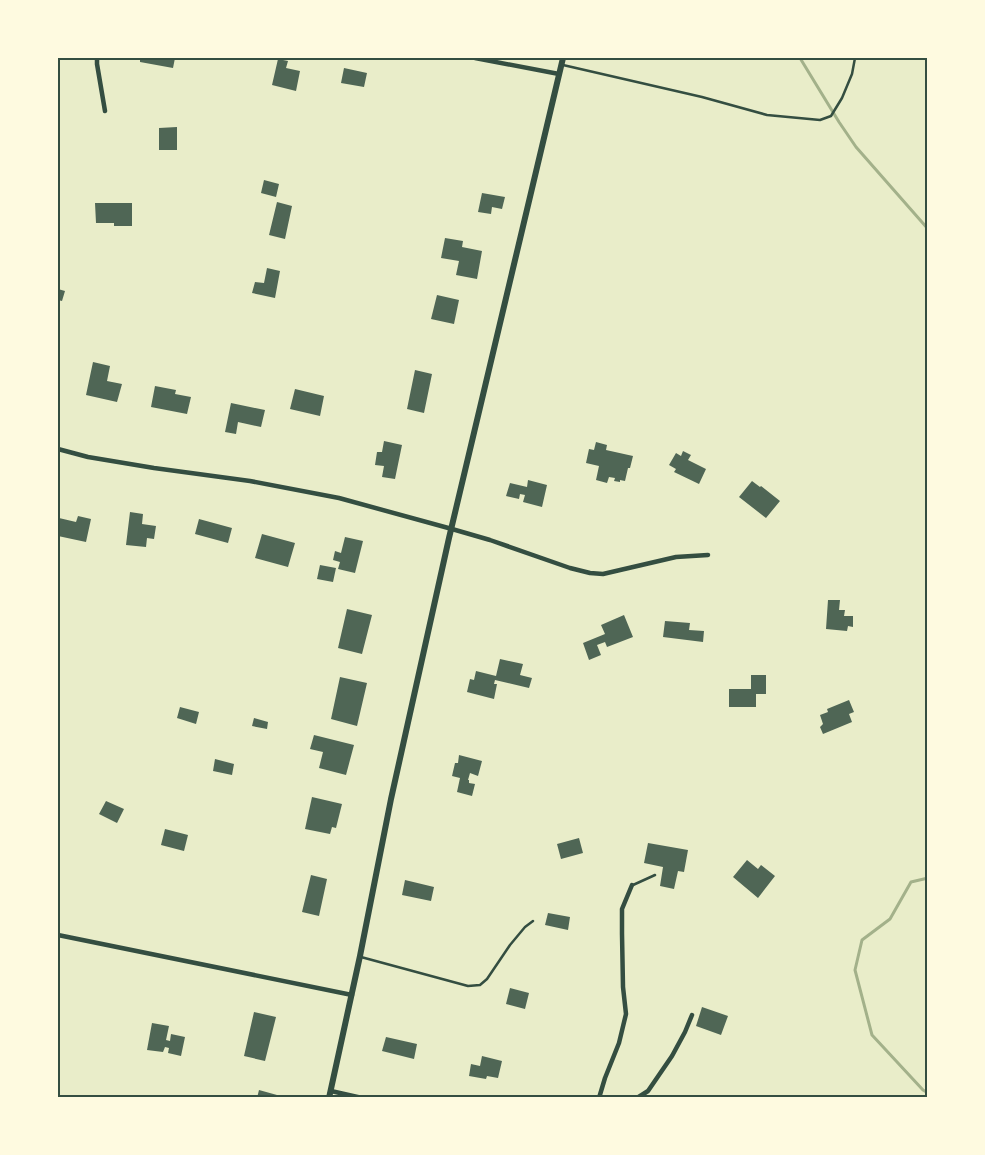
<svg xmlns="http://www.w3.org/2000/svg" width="985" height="1155" font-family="Lato,sans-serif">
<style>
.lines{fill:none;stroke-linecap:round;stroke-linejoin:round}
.stream{stroke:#a3b18a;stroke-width:3}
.building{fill:#4f6655}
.service{stroke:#344e41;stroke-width:2.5}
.minor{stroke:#344e41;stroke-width:4.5}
.secondary{stroke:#344e41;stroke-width:6}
.neatline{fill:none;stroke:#344e41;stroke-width:2}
</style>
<rect width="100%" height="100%" fill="#e9edc9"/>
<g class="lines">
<path class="stream" d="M 800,58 L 839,122 L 856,147 L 928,229
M 928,878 L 911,882 L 890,919 L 862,940 L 855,970 L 872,1035 L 923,1090 L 928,1093"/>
</g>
<path class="building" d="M 140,58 L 175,58 L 173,68 L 140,62 Z
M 278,59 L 288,61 L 286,68 L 300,71 L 296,91 L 272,85 Z
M 344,68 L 367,73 L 364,87 L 341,83 Z
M 177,127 L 177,150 L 159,150 L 159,128 Z
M 264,180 L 279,184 L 276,197 L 261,193 Z
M 482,193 L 505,197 L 502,209 L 492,207 L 491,214 L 478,212 Z
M 277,202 L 292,206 L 285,239 L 269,235 Z
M 95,203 L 132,203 L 132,226 L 114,226 L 114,223 L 96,223 Z
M 445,238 L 463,241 L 462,247 L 482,251 L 477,279 L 456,275 L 459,261 L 441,258 Z
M 267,268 L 280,271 L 275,298 L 252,293 L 255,282 L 264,283 Z
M 58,289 L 65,291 L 62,301 L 58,300 Z
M 437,295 L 459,300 L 454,324 L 431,319 Z
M 93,362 L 110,366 L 107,381 L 122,384 L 117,402 L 86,395 Z
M 415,370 L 432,374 L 424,413 L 407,409 Z
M 155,386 L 176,390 L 175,394 L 191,397 L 187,414 L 151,407 Z
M 295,389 L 324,396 L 320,416 L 290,409 Z
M 231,403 L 265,410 L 261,427 L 238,422 L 236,434 L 225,432 Z
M 384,441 L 402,445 L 395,479 L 382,477 L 384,466 L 375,465 L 377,452 L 382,452 Z
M 596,442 L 607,445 L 606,450 L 633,456 L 630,468 L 628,468 L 625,481 L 620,480 L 620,482 L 614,481 L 615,478 L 609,477 L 607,483 L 596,480 L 599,466 L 586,463 L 589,449 L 594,450 Z
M 683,451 L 691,455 L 688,460 L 706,469 L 699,484 L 674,472 L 676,469 L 669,465 L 676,453 L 681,456 Z
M 528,480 L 547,485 L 542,507 L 523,502 L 525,495 L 520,494 L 519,499 L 506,496 L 510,483 L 527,487 Z
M 752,481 L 760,487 L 761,486 L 780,501 L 766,518 L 739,497 Z
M 130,512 L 143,514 L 142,524 L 156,526 L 154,539 L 147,538 L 146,547 L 126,545 Z
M 78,516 L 91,519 L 86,542 L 58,536 L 59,518 L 76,522 Z
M 199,519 L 232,528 L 228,543 L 195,534 Z
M 262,534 L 295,543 L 288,567 L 255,558 Z
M 345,537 L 363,541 L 355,573 L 338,569 L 340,562 L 333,560 L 335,551 L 341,553 Z
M 320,565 L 336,568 L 333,582 L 317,579 Z
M 828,600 L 840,600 L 839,610 L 845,610 L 844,616 L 853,616 L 853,627 L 848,626 L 847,631 L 826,629 Z
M 347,609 L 372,615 L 362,654 L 338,648 Z
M 624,615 L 633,637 L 607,647 L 605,642 L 597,645 L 601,655 L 589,660 L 583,643 L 605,634 L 601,625 Z
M 665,621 L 690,623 L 689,630 L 704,631 L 703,642 L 663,637 Z
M 500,659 L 523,664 L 520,675 L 532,678 L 529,688 L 495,680 L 494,684 L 497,684 L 494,699 L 467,692 L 470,679 L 474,680 L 476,671 L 496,676 Z
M 751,675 L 766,675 L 766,694 L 756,694 L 756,707 L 729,707 L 729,689 L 751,689 Z
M 340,677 L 367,683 L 357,726 L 331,719 Z
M 849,700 L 854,712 L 849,714 L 852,722 L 823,734 L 820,727 L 823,724 L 820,715 L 828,712 L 827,709 Z
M 180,707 L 199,712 L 196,724 L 177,718 Z
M 254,718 L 268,722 L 267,729 L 252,726 Z
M 314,735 L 354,745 L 346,775 L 319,768 L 323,752 L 310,749 Z
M 459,755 L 482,761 L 478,776 L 470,773 L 468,780 L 469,780 L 469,783 L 475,784 L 472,796 L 457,792 L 460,778 L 452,776 L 455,763 L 458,763 Z
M 215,759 L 234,764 L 232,775 L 213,771 Z
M 312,797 L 342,804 L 336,828 L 332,827 L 330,834 L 305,829 Z
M 106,801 L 124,809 L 117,823 L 99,814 Z
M 165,829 L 188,835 L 184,851 L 161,845 Z
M 579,838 L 583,853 L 561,859 L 557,844 Z
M 648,843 L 688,850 L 684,872 L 678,871 L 674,889 L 660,886 L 663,867 L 644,863 Z
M 747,860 L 758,869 L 761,865 L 775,876 L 758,898 L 733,877 Z
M 311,875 L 327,879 L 319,916 L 302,912 Z
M 405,880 L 434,887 L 431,901 L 402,895 Z
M 548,913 L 570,917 L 568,930 L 545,925 Z
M 510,988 L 529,993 L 525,1009 L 506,1004 Z
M 702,1007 L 728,1016 L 721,1035 L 696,1026 Z
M 254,1012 L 276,1017 L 265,1061 L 244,1056 Z
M 152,1023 L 169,1026 L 166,1040 L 170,1041 L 171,1034 L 185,1037 L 181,1056 L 168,1053 L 169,1048 L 165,1047 L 163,1052 L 147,1050 Z
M 386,1037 L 417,1044 L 414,1059 L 382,1051 Z
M 482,1056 L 502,1061 L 498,1078 L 487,1076 L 486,1079 L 469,1076 L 471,1064 L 480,1066 Z
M 259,1090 L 277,1095 L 276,1098 L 257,1098 Z"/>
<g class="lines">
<path class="service" d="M 563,65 L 702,97 L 767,115 L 820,120 L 831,116 L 842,98 L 852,74 L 855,58
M 633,885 L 655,875
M 361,957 L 468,986 L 480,985 L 487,979 L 510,945 L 525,927 L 533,921"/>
<path class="minor" d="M 97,58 L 97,64 L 105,111
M 475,58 L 559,74
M 58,449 L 88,457 L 154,468 L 250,481 L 339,498 L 452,529 L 490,540 L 570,568 L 590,573 L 603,574 L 676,557 L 708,555
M 58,935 L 352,995
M 331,1091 L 362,1098
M 599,1098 L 605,1078 L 619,1043 L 626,1014 L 623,987 L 622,934 L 622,909 L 632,885
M 637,1098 L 648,1091 L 672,1056 L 685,1032 L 692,1015"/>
<path class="secondary" d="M 329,1098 L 360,956 L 391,799 L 449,538 L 563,58"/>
</g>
<rect width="985" height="1155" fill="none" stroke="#fefae0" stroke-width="118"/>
<rect x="59" y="59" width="867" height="1037" class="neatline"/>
</svg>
